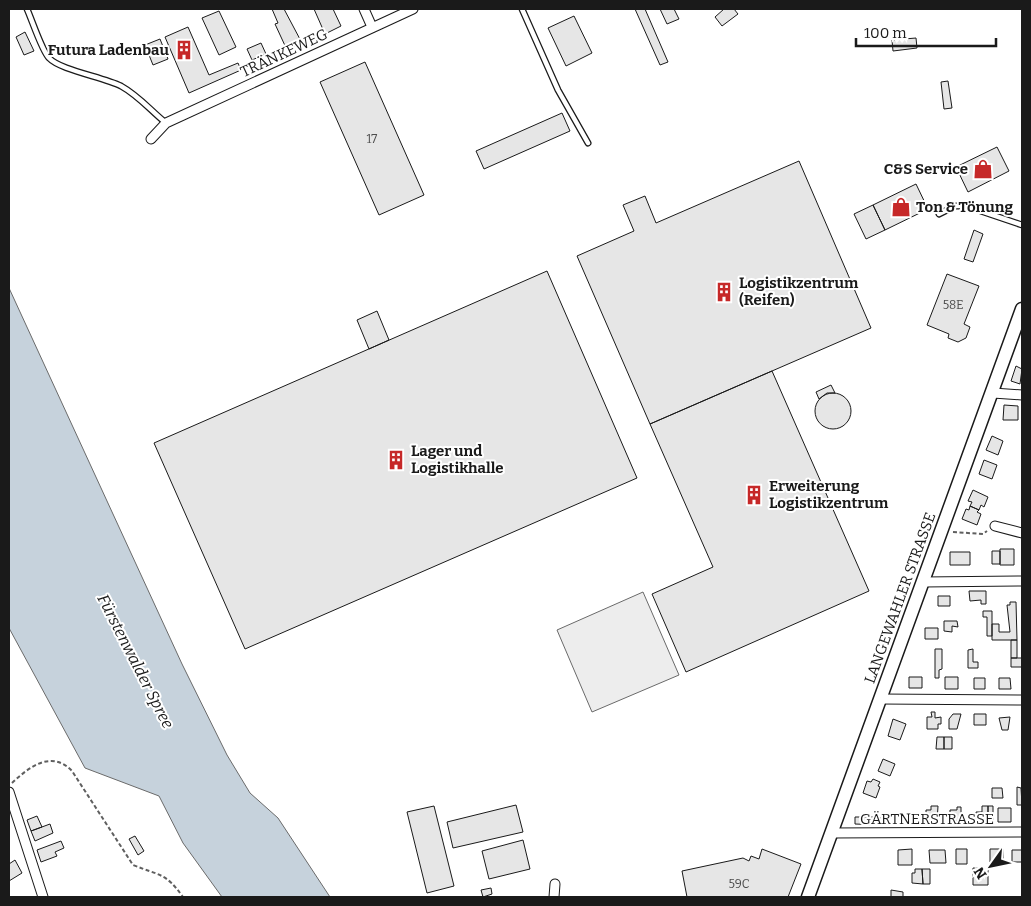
<svg xmlns="http://www.w3.org/2000/svg" width="1031" height="906" font-family="Bitter,serif">
<style>
.parking{fill:#ededed;stroke:#6a6a6a}
.water{fill:#c6d2dc;stroke:#6a6a6a}
.building{fill:#e6e6e6;stroke:#1a1a1a}
.lines{fill:none;stroke-linecap:round;stroke-linejoin:round}
.lane-casing{stroke:#1a1a1a;stroke-width:7}
.street-casing{stroke:#1a1a1a;stroke-width:11}
.secondary-casing{stroke:#1a1a1a;stroke-width:15}
.path{stroke:#5f5f5f;stroke-width:2;stroke-dasharray:4 2.5;stroke-linecap:butt}
.lane{stroke:#fff;stroke-width:4.5}
.street{stroke:#fff;stroke-width:9}
.secondary{stroke:#fff;stroke-width:12}
.labels{text-anchor:middle;stroke-width:4;stroke-linejoin:round;paint-order:stroke}
.number-label{font-size:12px;fill:#4d4d4d}
.poi-label{font-size:15px;font-weight:bold;fill:#1a1a1a;stroke:#fff;text-anchor:start}
.street-label{font-size:15px;fill:#1a1a1a;stroke:#fff}
.water-label{font-size:16px;font-style:italic;fill:#1a1a1a;stroke:#fff}
</style>
<rect width="100%" height="100%" fill="#fff"/>
<path class="parking" d="M 643,592 L 679,675 L 592,712 L 557,630 Z"/>
<path class="water" d="M 9,288 L 182,664 L 227,755 L 250,793 L 278,818 L 330,897 L 222,897 L 183,843 L 159,796 L 85,768 L 9,628 Z"/>
<path class="building" d="M 272,9 L 284,9 L 302,43 L 287,50 L 275,24 L 278,23 Z
M 314,9 L 333,9 L 341,26 L 325,34 Z
M 635,9 L 645,9 L 668,62 L 660,65 Z
M 660,9 L 674,9 L 679,19 L 667,24 Z
M 724,9 L 734,9 L 738,14 L 722,26 L 715,17 Z
M 219,11 L 236,47 L 219,55 L 202,18 Z
M 574,16 L 592,53 L 566,66 L 548,28 Z
M 188,27 L 209,75 L 238,63 L 241,70 L 189,93 L 165,37 Z
M 25,32 L 34,51 L 24,55 L 16,37 Z
M 916,38 L 917,48 L 893,51 L 892,40 Z
M 160,39 L 168,59 L 153,65 L 145,45 Z
M 261,43 L 266,54 L 252,60 L 247,49 Z
M 365,62 L 424,195 L 379,215 L 320,82 Z
M 948,81 L 952,108 L 944,109 L 941,82 Z
M 562,113 L 570,131 L 484,169 L 476,151 Z
M 997,147 L 1009,171 L 968,192 L 956,167 Z
M 799,161 L 871,328 L 650,424 L 577,256 L 634,231 L 623,205 L 645,196 L 656,223 Z
M 916,184 L 928,209 L 885,230 L 873,205 Z
M 873,205 L 885,230 L 866,239 L 854,214 Z
M 974,230 L 983,234 L 973,262 L 964,259 Z
M 547,271 L 637,478 L 245,649 L 154,443 Z
M 947,274 L 979,286 L 964,324 L 970,327 L 966,338 L 958,342 L 948,338 L 949,334 L 927,325 Z
M 377,311 L 389,340 L 369,349 L 357,320 Z
M 1016,366 L 1022,369 L 1020,384 L 1011,381 Z
M 772,371 L 869,591 L 686,672 L 652,594 L 713,567 L 650,424 Z
M 831,385 L 835,393 L 827,393 L 819,399 L 816,392 Z
M815 411a18 18 0 1 1 36 0a18 18 0 1 1-36 0Z
M 1004,405 L 1018,406 L 1018,420 L 1003,420 Z
M 992,436 L 1003,441 L 998,455 L 986,450 Z
M 984,460 L 997,465 L 992,479 L 979,474 Z
M 973,490 L 988,497 L 984,507 L 981,505 L 979,510 L 970,506 L 972,502 L 968,501 Z
M 970,506 L 979,510 L 977,512 L 981,514 L 977,525 L 962,519 L 966,509 L 969,510 Z
M 1000,549 L 1014,549 L 1014,565 L 1000,565 Z
M 992,551 L 1000,551 L 1000,564 L 992,564 Z
M 950,552 L 970,552 L 970,565 L 950,565 Z
M 969,591 L 986,591 L 986,604 L 981,604 L 981,600 L 970,601 Z
M 938,596 L 950,596 L 950,606 L 938,606 Z
M 1010,602 L 1016,602 L 1017,640 L 992,640 L 992,624 L 999,624 L 999,632 L 1010,632 L 1007,605 L 1010,605 Z
M 983,611 L 992,611 L 992,636 L 987,636 L 987,617 L 983,617 Z
M 944,621 L 957,621 L 958,627 L 952,626 L 952,632 L 944,631 Z
M 925,628 L 938,628 L 938,639 L 925,639 Z
M 1011,640 L 1017,640 L 1017,658 L 1011,658 Z
M 935,649 L 942,649 L 942,669 L 939,670 L 939,678 L 935,678 Z
M 973,649 L 973,662 L 978,662 L 978,668 L 968,668 L 968,650 Z
M 1011,658 L 1022,658 L 1022,667 L 1011,667 Z
M 909,677 L 922,677 L 922,688 L 909,688 Z
M 945,677 L 958,677 L 958,689 L 945,689 Z
M 974,678 L 985,678 L 985,689 L 974,689 Z
M 999,678 L 1010,678 L 1011,689 L 999,689 Z
M 931,712 L 935,712 L 935,718 L 941,717 L 941,724 L 938,724 L 938,729 L 927,729 L 927,717 L 932,717 Z
M 953,714 L 961,714 L 957,729 L 949,729 L 949,719 Z
M 974,714 L 986,714 L 986,725 L 974,725 Z
M 1010,717 L 1008,730 L 1002,730 L 999,718 Z
M 893,719 L 906,724 L 900,740 L 888,736 Z
M 937,737 L 944,737 L 944,749 L 936,749 Z
M 944,737 L 952,737 L 952,749 L 944,749 Z
M 883,759 L 895,764 L 890,776 L 878,771 Z
M 873,779 L 880,782 L 878,786 L 880,787 L 876,798 L 863,793 L 867,781 L 871,782 Z
M 1017,787 L 1021,788 L 1022,805 L 1017,805 Z
M 992,788 L 1002,788 L 1003,798 L 992,798 Z
M 516,805 L 523,832 L 453,848 L 447,822 Z
M 434,806 L 454,886 L 427,893 L 407,812 Z
M 931,806 L 938,806 L 937,822 L 926,822 L 926,810 L 931,810 Z
M 982,806 L 988,806 L 988,822 L 976,822 L 976,812 L 982,812 Z
M 988,806 L 993,806 L 993,822 L 988,822 Z
M 957,807 L 961,807 L 961,821 L 950,821 L 950,810 L 957,810 Z
M 998,808 L 1011,808 L 1011,822 L 998,822 Z
M 37,816 L 42,827 L 31,831 L 27,820 Z
M 855,817 L 880,817 L 880,825 L 855,824 Z
M 50,824 L 53,833 L 35,841 L 31,831 Z
M 135,836 L 144,851 L 138,855 L 129,839 Z
M 523,840 L 530,869 L 489,879 L 482,851 Z
M 61,841 L 64,848 L 55,852 L 57,856 L 41,862 L 37,850 Z
M 762,849 L 801,864 L 788,897 L 687,897 L 682,871 L 743,858 L 749,861 L 751,856 L 759,859 Z
M 912,849 L 912,865 L 898,865 L 898,850 Z
M 956,849 L 967,849 L 967,864 L 956,864 Z
M 990,849 L 1003,849 L 1003,862 L 990,862 Z
M 929,850 L 945,850 L 946,863 L 930,863 Z
M 1012,850 L 1022,850 L 1022,862 L 1012,862 Z
M 15,860 L 22,873 L 9,881 L 9,864 Z
M 973,868 L 988,869 L 988,885 L 973,885 Z
M 915,869 L 922,869 L 923,884 L 912,883 L 912,873 L 915,873 Z
M 922,869 L 930,869 L 930,884 L 923,884 Z
M 491,888 L 492,894 L 483,897 L 481,890 Z
M 891,890 L 903,892 L 903,897 L 891,897 Z"/>
<g class="lines">
<defs>
<path id="lane" d="M 27,9 C 32,20 42,51 49,58 C 60,70 103,77 121,86 C 139,96 150,110 166,123
M 522,9 L 558,90 L 588,143
M 939,214 L 955,206 L 966,206 L 1022,225"/>
<path id="street" d="M 364,9 L 372,27
M 151,139 L 166,123 L 413,9
M 993,393 L 1022,395
M 995,526 L 1022,533
M 923,582 L 1022,581
M 880,699 L 1022,700
M 9,792 L 43,897
M 831,833 L 1022,832
M 554,897 L 555,884"/>
<path id="secondary" d="M 808,897 L 1022,309"/>
</defs>
<use href="#lane" class="lane-casing"/>
<use href="#street" class="street-casing"/>
<use href="#secondary" class="secondary-casing"/>
<path class="path" d="M 953,532 L 983,534 L 987,531
M 12,783 C 30,766 52,750 72,771 L 133,865 C 160,876 165,872 183,897"/>
<use href="#lane" class="lane"/>
<use href="#street" class="street"/>
<use href="#secondary" class="secondary"/>
</g>
<defs>
<symbol id="building-bare" viewBox="-9 -9 18 18"><path d="M-4-6H4V6H1V3H-1V6H-4ZM-2.5-4.3h1.7v1.8h-1.7ZM.8-4.3h1.7v1.8H.8ZM-2.5-1h1.7V.8h-1.7ZM.8-1h1.7V.8H.8Z" fill="#c62828" stroke="#fff" stroke-width="2.5" paint-order="stroke"/></symbol>
<symbol id="shop-bare" viewBox="-9 -9 18 18"><path d="M-5-2.5h2.3a2.7 3.5 0 0 1 5.4 0H5L5.5 6h-11ZM-1.5-2.5h3a1.5 2.3 0 0 0-3 0Z" fill="#c62828" stroke="#fff" stroke-width="2.5" paint-order="stroke"/></symbol>
</defs>
<g fill-rule="evenodd">
<use href="#building-bare" x="170" y="36" width="28" height="28"/>
<use href="#shop-bare" x="969" y="155" width="28" height="28"/>
<use href="#shop-bare" x="887" y="193" width="28" height="28"/>
<use href="#building-bare" x="710" y="278" width="28" height="28"/>
<use href="#building-bare" x="382" y="446" width="28" height="28"/>
<use href="#building-bare" x="740" y="481" width="28" height="28"/>
</g>
<g class="labels">
<g class="number-label">
<text x="372" y="143">17</text>
<text x="953" y="309">58E</text>
<text x="739" y="888">59C</text>
</g>
<g class="poi-label">
<text x="169" y="55" text-anchor="end">Futura Ladenbau</text>
<text x="968" y="174" text-anchor="end">C&amp;S Service</text>
<text x="916" y="212">Ton &amp; Tönung</text>
<text x="739" y="288">Logistikzentrum<tspan x="739" dy="17">(Reifen)</tspan></text>
<text x="411" y="456">Lager und<tspan x="411" dy="17">Logistikhalle</tspan></text>
<text x="769" y="491">Erweiterung<tspan x="769" dy="17">Logistikzentrum</tspan></text>
</g>
<g class="street-label">
<text transform="translate(284 53) rotate(-25)" y="5">TRÄNKEWEG</text>
<text transform="translate(900 598) rotate(-70)" y="5">LANGEWAHLER STRASSE</text>
<text x="927" y="824">GÄRTNERSTRASSE</text>
</g>
<g class="water-label">
<text transform="translate(136 661) rotate(63)" y="6">Fürstenwalder Spree</text>
</g>
</g>
<rect width="1031" height="906" fill="none" stroke="#1a1a1a" stroke-width="20"/>
<g transform="translate(991 866) rotate(237)" stroke="#ffffff" stroke-width="4" paint-order="stroke">
<path d="M0-4L9 19L0 12L-9 19Z" fill="#1a1a1a"/>
<text y="-8" font-size="14" font-weight="bold" text-anchor="middle" fill="#1a1a1a">N</text>
</g>
<path d="M856 38v8h140v-8" fill="none" stroke="#1a1a1a" stroke-width="2.5"/>
<text x="864" y="38" font-size="15" fill="#1a1a1a" stroke="#ffffff" stroke-width="4" paint-order="stroke">100 m</text>
</svg>
